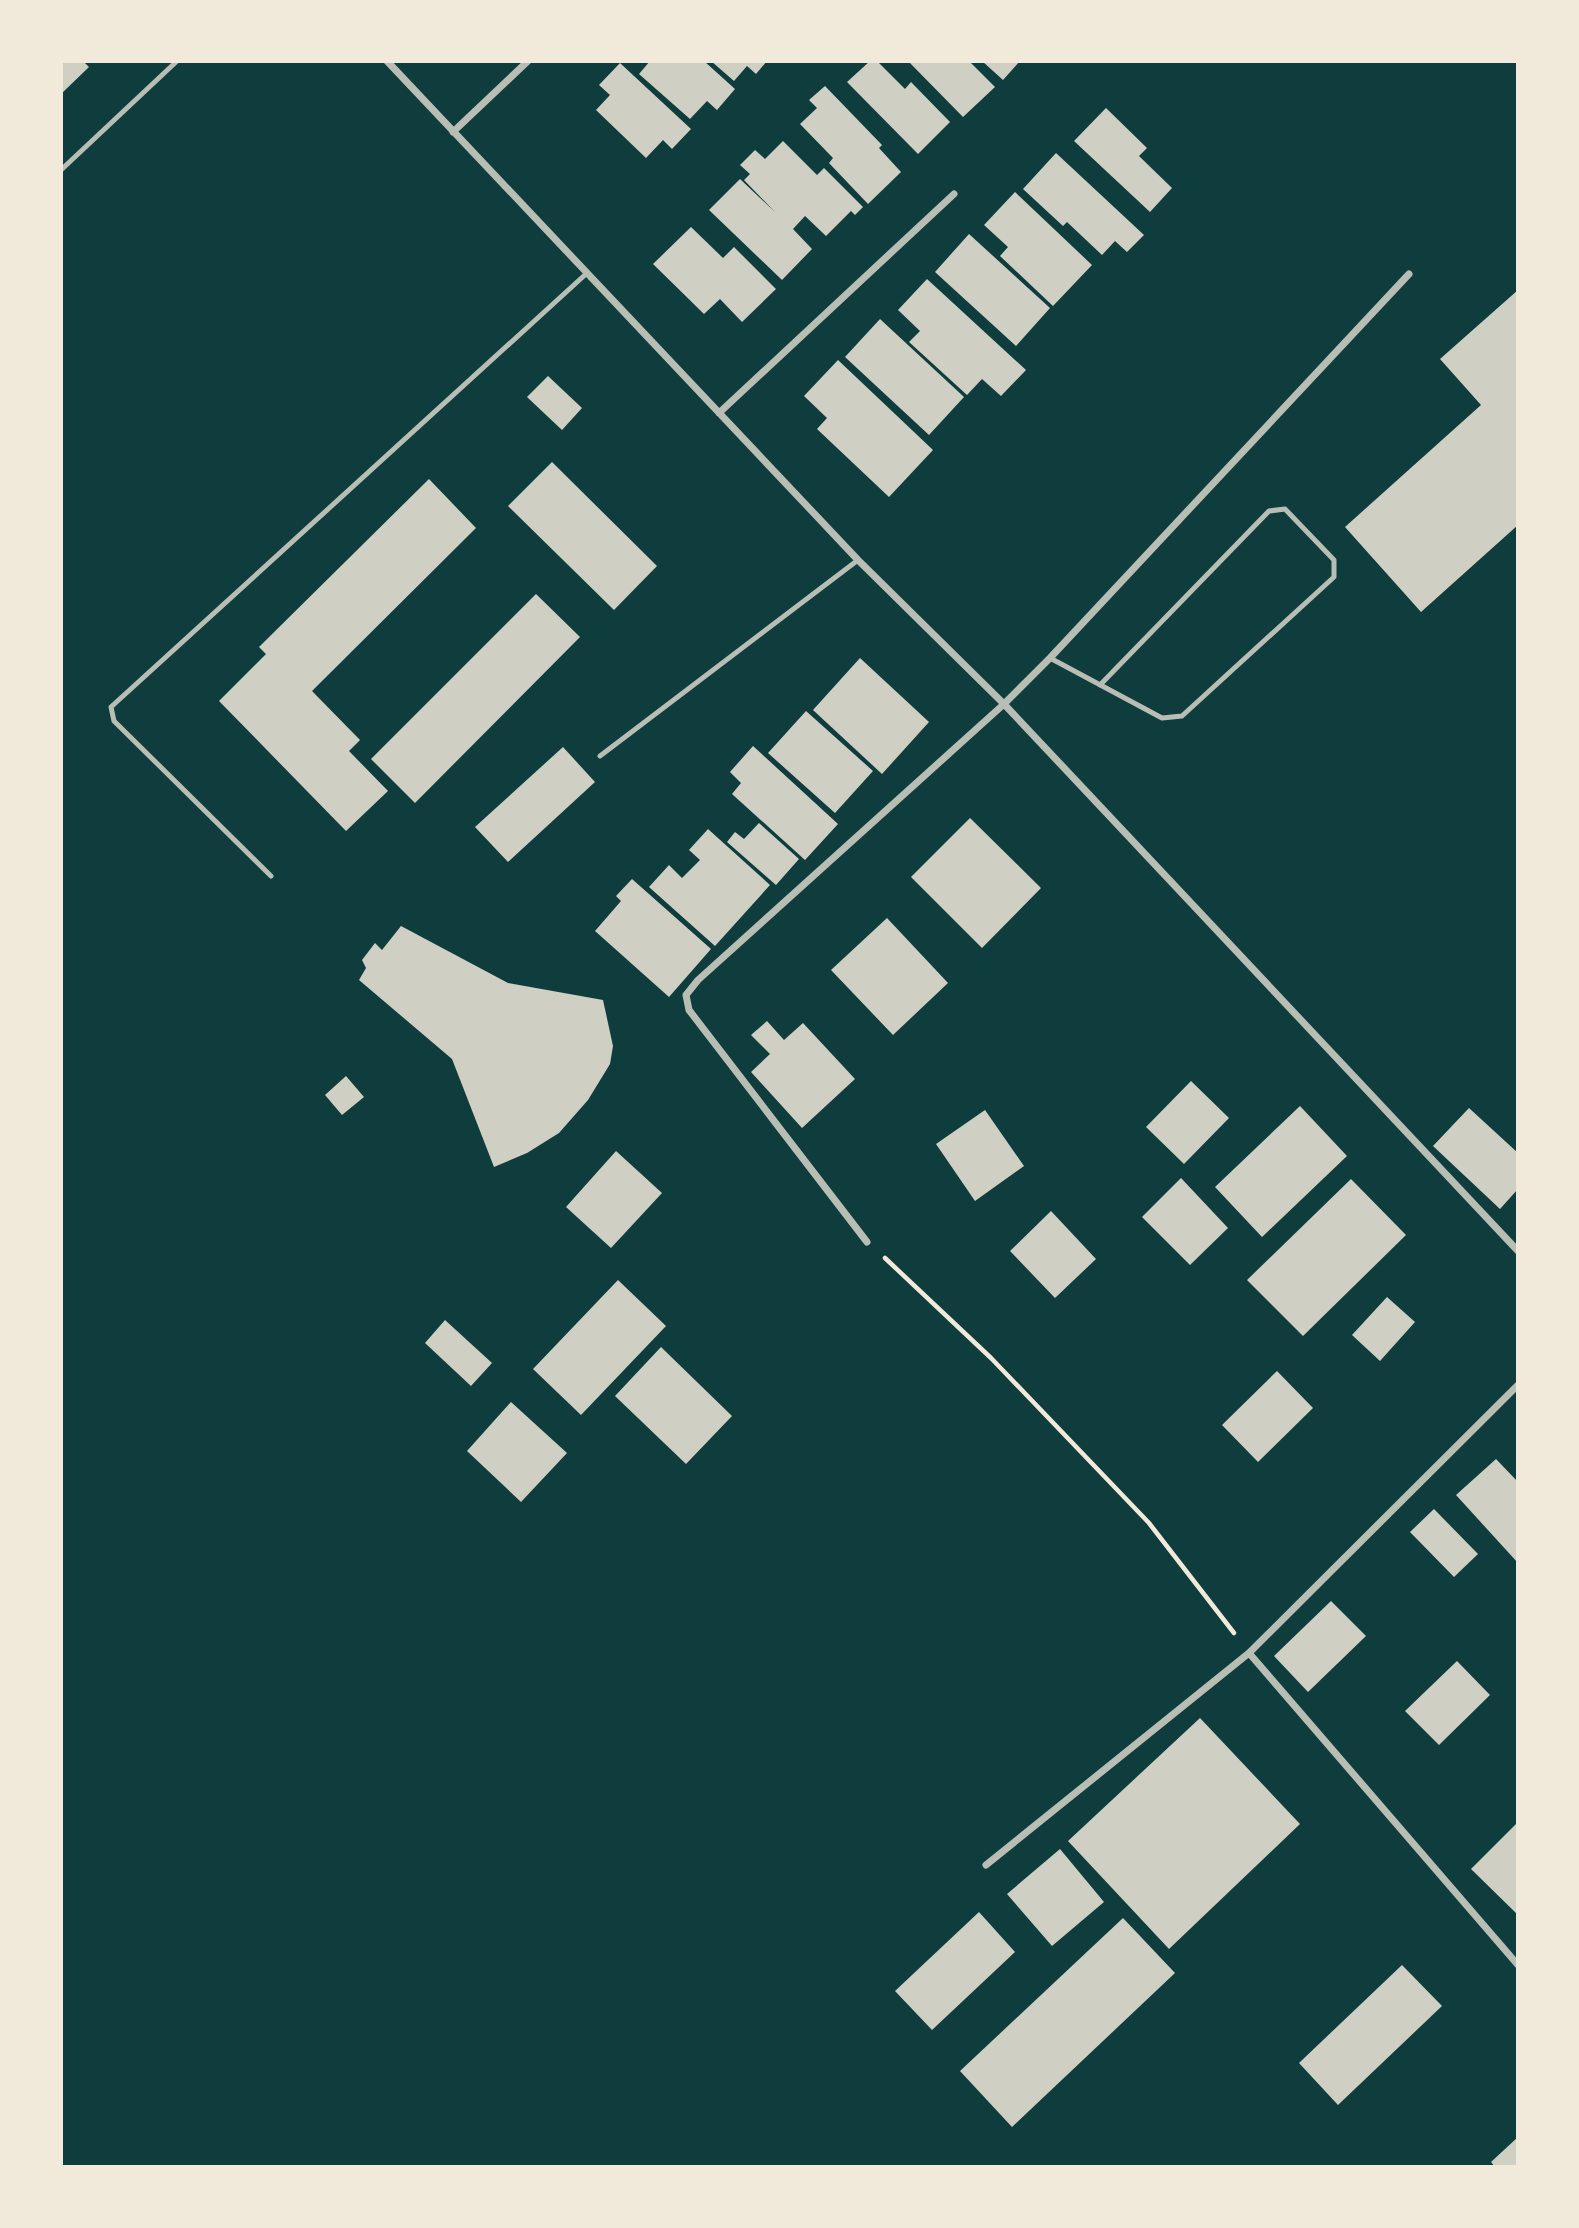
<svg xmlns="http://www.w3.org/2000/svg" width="1579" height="2228" font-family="'Archivo Narrow',sans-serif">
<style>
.building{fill:#cfcfc3}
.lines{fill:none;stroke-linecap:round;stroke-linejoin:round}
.path{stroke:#f1e9da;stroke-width:4.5}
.service{stroke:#b8beb3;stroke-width:5}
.minor{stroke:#b8beb3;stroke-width:7}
</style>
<rect width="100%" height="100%" fill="#0f3d3e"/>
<path class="building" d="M 61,61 L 83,61 L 89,67 L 61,94 Z
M 650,61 L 704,61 L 735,89 L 717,110 L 707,101 L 690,119 L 639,74 Z
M 711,61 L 767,61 L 756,74 L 747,66 L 734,81 Z
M 870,61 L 877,61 L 905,89 L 911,82 L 950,122 L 918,154 L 847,82 Z
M 908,61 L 969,61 L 995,87 L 963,117 Z
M 982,61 L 1020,61 L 1003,80 Z
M 620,63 L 691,129 L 672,149 L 663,140 L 646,158 L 596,110 L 610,95 L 599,85 Z
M 825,86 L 882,145 L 879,148 L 901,172 L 868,204 L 829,163 L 833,158 L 800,124 L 817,108 L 809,100 Z
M 1106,108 L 1147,148 L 1139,156 L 1172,188 L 1150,212 L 1074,141 Z
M 783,141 L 817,175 L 824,168 L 863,207 L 855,215 L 851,211 L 826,236 L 805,216 L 793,229 L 812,249 L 782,280 L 709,210 L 740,179 L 775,212 L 744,180 L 750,174 L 740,165 L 755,150 L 765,159 Z
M 1056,153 L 1144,235 L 1127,252 L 1115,241 L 1102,255 L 1067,222 L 1063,226 L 1023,189 Z
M 1015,192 L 1092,265 L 1053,306 L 1000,256 L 1008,247 L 984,225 Z
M 691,227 L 723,258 L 734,247 L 776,289 L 742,322 L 720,299 L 704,314 L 653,264 Z
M 969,234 L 1050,308 L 1016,346 L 935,272 Z
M 927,279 L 1026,370 L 1001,396 L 982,379 L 967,395 L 909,342 L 920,331 L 898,310 Z
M 1518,290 L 1518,525 L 1421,612 L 1345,527 L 1481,405 L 1440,359 Z
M 880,319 L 964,397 L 929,435 L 845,357 Z
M 838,360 L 933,450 L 889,497 L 817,429 L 827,418 L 804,396 Z
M 548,376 L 582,408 L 562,430 L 527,397 Z
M 552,462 L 657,566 L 614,610 L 508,506 Z
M 429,479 L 476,528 L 312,691 L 360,740 L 349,751 L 388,791 L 346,831 L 219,701 L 266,654 L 259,647 Z
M 536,594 L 580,637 L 415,803 L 371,759 Z
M 860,658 L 929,722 L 882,774 L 813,710 Z
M 806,711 L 873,771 L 835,813 L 768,753 Z
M 753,746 L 838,824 L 805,860 L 732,794 L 741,783 L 730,772 Z
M 563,747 L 595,782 L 508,862 L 475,827 Z
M 970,818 L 1041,888 L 982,948 L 911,877 Z
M 759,823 L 799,859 L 776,885 L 727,842 L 735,832 L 744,839 Z
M 708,829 L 770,885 L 715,946 L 649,887 L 669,865 L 682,878 L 700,860 L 689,850 Z
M 632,879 L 711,949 L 669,997 L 595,931 L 621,901 L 616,896 Z
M 887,918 L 948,983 L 893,1035 L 831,970 Z
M 401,926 L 508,983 L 603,1000 L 613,1046 L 610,1064 L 588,1100 L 559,1133 L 527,1153 L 494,1167 L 452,1059 L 359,980 L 366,968 L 362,960 L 375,943 L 382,950 Z
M 767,1021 L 784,1040 L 803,1023 L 855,1079 L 802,1128 L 751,1072 L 770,1054 L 751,1035 Z
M 346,1076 L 364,1097 L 342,1115 L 325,1095 Z
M 1191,1081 L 1229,1118 L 1184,1164 L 1146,1127 Z
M 1300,1106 L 1347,1156 L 1262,1237 L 1215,1187 Z
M 1469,1108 L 1518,1153 L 1518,1189 L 1500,1209 L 1433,1146 Z
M 985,1110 L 1024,1166 L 975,1201 L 936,1144 Z
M 616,1151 L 662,1193 L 611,1248 L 566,1207 Z
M 1181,1178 L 1228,1228 L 1190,1265 L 1142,1217 Z
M 1351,1179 L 1406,1235 L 1303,1336 L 1247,1280 Z
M 1051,1211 L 1096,1259 L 1055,1298 L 1010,1251 Z
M 618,1280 L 666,1326 L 581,1415 L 533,1369 Z
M 1387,1297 L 1415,1322 L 1380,1361 L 1352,1335 Z
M 445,1320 L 492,1363 L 471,1386 L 425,1343 Z
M 661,1347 L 732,1416 L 686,1464 L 615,1396 Z
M 1277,1371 L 1313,1408 L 1258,1462 L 1222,1425 Z
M 511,1402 L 567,1453 L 521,1502 L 467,1451 Z
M 1496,1459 L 1518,1482 L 1518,1563 L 1456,1495 Z
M 1434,1509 L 1478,1554 L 1454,1577 L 1410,1532 Z
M 1331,1601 L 1366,1636 L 1308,1692 L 1274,1656 Z
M 1457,1661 L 1490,1695 L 1439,1745 L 1405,1711 Z
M 1200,1718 L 1300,1824 L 1169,1949 L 1068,1841 Z
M 1518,1822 L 1518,1915 L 1471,1869 Z
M 1060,1849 L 1104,1902 L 1052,1946 L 1007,1894 Z
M 979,1912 L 1015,1952 L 932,2030 L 895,1991 Z
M 1123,1918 L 1175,1973 L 1012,2127 L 960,2071 Z
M 1402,1965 L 1442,2006 L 1338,2105 L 1299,2063 Z
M 1518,2137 L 1518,2167 L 1495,2167 L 1491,2162 Z"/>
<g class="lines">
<path class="path" d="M 885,1258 L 991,1358 L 1149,1523 L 1234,1633"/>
<path class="service" d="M 61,170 L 177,61
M 1050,658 L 1162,718 L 1182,716 L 1334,577 L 1334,560 L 1285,509 L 1269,511 L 1100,685
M 600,756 L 858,560
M 271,876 L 114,721 L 111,707 L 587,273"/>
<path class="minor" d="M 387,61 L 858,560 L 1004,704 L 1518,1251
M 453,132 L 528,61
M 719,413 L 954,194
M 867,1242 L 689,1010 L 686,995 L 698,980 L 1004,704 L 1050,658 L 1409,274
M 1249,1653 L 1518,1965
M 986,1865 L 1249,1653 L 1518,1385"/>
</g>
<rect width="1579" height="2228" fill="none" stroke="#f1e9da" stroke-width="126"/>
</svg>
